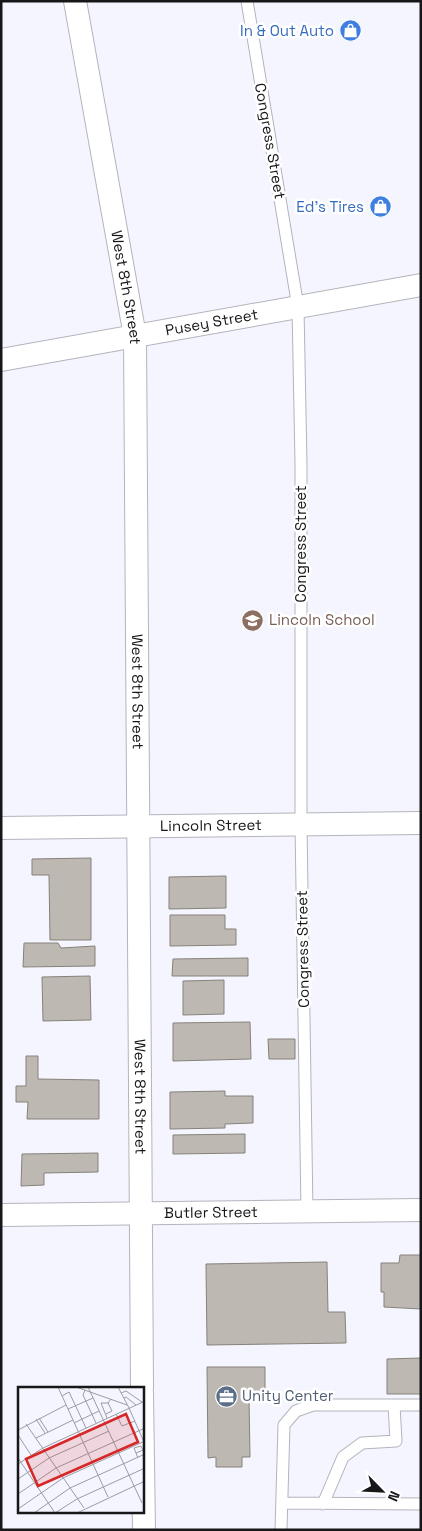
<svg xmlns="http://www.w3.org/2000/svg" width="422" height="1531" font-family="'Space Grotesk',sans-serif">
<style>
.building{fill:#beb8b2;stroke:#86817a}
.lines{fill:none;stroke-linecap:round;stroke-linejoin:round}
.service-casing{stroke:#b3b4bc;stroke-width:13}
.minor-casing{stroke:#b3b4bc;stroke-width:24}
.service{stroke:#fff;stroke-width:11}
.minor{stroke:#fff;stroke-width:22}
.labels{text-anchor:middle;stroke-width:5;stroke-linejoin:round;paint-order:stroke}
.shop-label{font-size:15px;fill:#366cbe;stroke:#fff;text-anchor:end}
.street-label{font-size:15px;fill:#17171a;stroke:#fff}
.education-label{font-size:15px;fill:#785e54;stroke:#fff;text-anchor:start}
.service-label{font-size:15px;fill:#4e5e75;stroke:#fff;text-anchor:start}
.inset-road{fill:none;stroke:#9c9ca3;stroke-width:1}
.view{fill:#d62828;fill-opacity:0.15;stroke:#d62828;stroke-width:2.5}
.inset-edge{fill:none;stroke:#17171a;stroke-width:2.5}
</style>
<rect width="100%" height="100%" fill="#f4f5fe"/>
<path class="building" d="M 91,858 L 91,940 L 50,940 L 49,875 L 32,875 L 32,859 Z
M 226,876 L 226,908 L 169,909 L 169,877 Z
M 170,915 L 225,915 L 225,929 L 236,929 L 236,945 L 170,946 Z
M 24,943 L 58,943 L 61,948 L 95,946 L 95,966 L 23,967 Z
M 248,958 L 248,976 L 172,976 L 173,959 Z
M 90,976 L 91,1020 L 43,1021 L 42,977 Z
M 224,980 L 224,1014 L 183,1015 L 183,981 Z
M 250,1022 L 251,1059 L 173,1061 L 173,1023 Z
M 268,1039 L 295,1039 L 295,1059 L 269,1059 Z
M 26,1056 L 38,1056 L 38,1079 L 99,1080 L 99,1119 L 27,1119 L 28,1102 L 16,1102 L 16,1086 L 26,1086 Z
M 225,1091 L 225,1096 L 253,1096 L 253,1123 L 225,1124 L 225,1128 L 170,1129 L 170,1092 Z
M 245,1134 L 245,1153 L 173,1154 L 173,1135 Z
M 98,1153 L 98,1172 L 44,1173 L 44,1185 L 21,1186 L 22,1154 Z
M 400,1255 L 421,1255 L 421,1309 L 384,1307 L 384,1292 L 381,1292 L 381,1263 L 399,1263 Z
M 327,1262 L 328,1312 L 345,1312 L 346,1343 L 207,1345 L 206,1264 Z
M 421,1358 L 421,1394 L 387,1394 L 387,1359 Z
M 207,1367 L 265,1367 L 265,1399 L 249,1399 L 250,1457 L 242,1457 L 242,1467 L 216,1467 L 216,1457 L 208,1458 Z"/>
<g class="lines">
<defs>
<path id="service" d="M 247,1 L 298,307 L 301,465 L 301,825 L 307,1211
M 282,1503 L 421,1504
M 323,1504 L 343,1457 L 362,1443 L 396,1441 L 394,1405
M 281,1530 L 284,1425 L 296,1411 L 313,1405 L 421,1405"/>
<g id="minor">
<path id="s1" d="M 75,1 L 135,336 L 142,1388"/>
<path id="s2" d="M 1,360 L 421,285"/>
<path id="s3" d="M 1,828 L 421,823"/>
<path id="s4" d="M 1,1215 L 421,1210"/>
<path d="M 142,1394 L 144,1530"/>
</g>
</defs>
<use href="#service" class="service-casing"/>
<use href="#minor" class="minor-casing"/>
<use href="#service" class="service"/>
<use href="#minor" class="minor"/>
</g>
<defs>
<symbol id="shop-disc" viewBox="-11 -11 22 22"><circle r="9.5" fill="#3f7fe0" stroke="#fff"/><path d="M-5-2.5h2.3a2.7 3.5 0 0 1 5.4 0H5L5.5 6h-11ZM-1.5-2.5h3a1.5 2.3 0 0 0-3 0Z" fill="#fff"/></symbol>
<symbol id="school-disc" viewBox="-11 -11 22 22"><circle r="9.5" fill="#8d6e63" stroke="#fff"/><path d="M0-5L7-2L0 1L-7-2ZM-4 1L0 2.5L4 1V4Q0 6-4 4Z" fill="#fff"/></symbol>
<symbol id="office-disc" viewBox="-11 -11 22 22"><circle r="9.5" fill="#5c6f8a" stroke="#fff"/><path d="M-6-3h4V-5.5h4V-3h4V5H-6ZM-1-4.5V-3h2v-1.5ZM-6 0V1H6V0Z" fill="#fff"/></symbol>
</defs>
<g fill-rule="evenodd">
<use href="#shop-disc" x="338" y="18" width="25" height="25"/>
<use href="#shop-disc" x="368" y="194" width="25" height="25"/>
<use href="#school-disc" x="240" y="608" width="25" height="25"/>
<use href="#office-disc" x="214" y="1384" width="25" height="25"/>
</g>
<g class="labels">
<g class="shop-label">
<text x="334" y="36">In &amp; Out Auto</text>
<text x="364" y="212">Ed's Tires</text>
</g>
<g class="street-label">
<text transform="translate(270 141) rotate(80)" y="5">Congress Street</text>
<text dy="5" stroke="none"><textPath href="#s1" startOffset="291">West 8th Street</textPath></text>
<text dy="5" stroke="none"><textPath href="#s2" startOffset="214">Pusey Street</textPath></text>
<text transform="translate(301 544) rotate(-90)" y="5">Congress Street</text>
<text dy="5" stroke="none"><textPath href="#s1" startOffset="696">West 8th Street</textPath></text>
<text dy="5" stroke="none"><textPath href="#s3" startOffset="210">Lincoln Street</textPath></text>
<text transform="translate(303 949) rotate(-91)" y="5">Congress Street</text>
<text dy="5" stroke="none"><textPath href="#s1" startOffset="1101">West 8th Street</textPath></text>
<text dy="5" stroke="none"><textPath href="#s4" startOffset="210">Butler Street</textPath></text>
</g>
<g class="education-label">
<text x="269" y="625">Lincoln School</text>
</g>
<g class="service-label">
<text x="242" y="1401">Unity Center</text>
</g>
</g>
<g transform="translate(18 1387)">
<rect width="126" height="126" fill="#f4f5fe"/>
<path class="inset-road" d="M 40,0 L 90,110M 58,0 L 109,18M 70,0 L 124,116M 100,0 L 111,21M 67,3 L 65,8 L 78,36M 103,6 L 108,4 L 124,15M 44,9 L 51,5 L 68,41M 106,11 L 108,10 L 118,18M 111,21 L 126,55M 50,22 L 75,11M 88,27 L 94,24 L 90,16M 98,27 L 104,39 L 117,34M 21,31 L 30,45M 89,31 L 83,16 L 90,16 L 93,12M 18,32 L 27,46M 56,36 L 81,24M 8,37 L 66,121M 0,43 L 48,18M 0,48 L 13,68M 18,51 L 55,33M 118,66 L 125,63 L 123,59 L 116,61 L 120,71M 0,71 L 37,126M 0,77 L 25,61 L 127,14M 0,92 L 31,71 L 91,44M 0,107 L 38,81 L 127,41M 0,122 L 45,91 L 127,54M 16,126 L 52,101 L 127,67M 37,126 L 59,112 L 127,81M 59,126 L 127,94"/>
<path class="view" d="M 108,27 L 120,55 L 20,99 L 8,72 Z"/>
<rect width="126" height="126" class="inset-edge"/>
</g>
<rect width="422" height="1531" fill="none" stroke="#17171a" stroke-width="5"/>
<g transform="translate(382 1491) rotate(114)" stroke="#ffffff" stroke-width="4" paint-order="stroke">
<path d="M0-4L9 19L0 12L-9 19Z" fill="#17171a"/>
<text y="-8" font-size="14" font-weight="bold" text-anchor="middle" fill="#17171a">N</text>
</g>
</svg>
